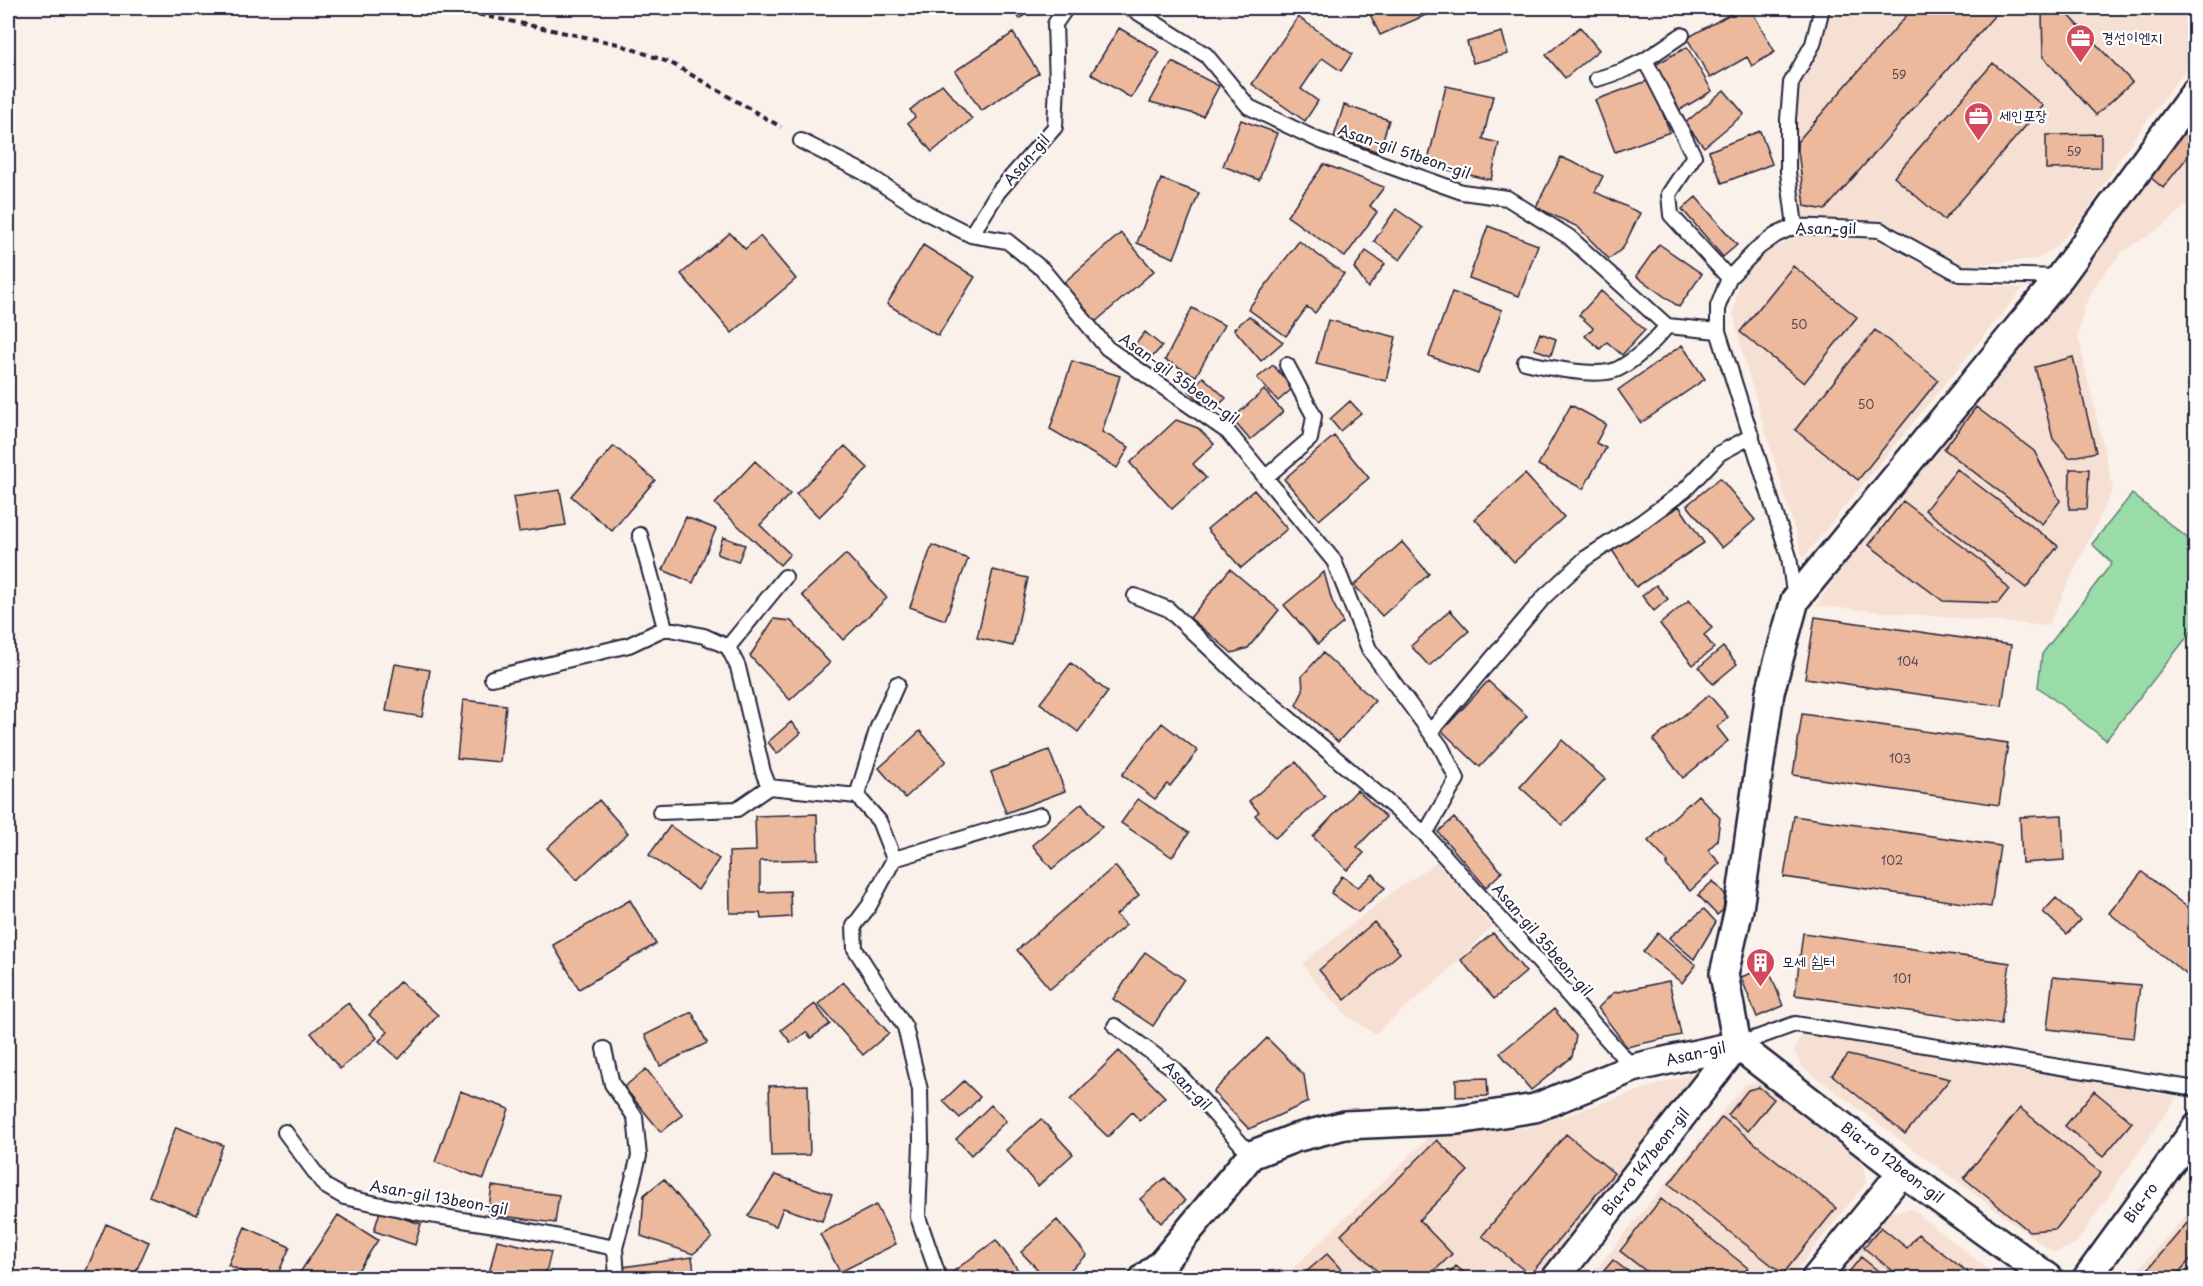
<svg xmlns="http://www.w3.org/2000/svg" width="2203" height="1286" font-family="'Playpen Sans','Poor Story',sans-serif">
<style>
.built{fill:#f6e0d4}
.green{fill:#99dca8;stroke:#5e7f72;stroke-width:1.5}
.building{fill:#ecb99d;stroke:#22223b;stroke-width:1.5}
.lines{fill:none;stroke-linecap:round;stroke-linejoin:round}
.service-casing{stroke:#22223b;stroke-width:18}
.minor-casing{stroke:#22223b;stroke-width:32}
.path{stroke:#22223b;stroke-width:4;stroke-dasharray:6 4.5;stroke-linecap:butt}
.service{stroke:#fff;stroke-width:14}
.minor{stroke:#fff;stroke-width:27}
.labels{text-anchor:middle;stroke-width:4.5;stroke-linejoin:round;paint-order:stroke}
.number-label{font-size:12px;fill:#544854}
.poi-label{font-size:15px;fill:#22223b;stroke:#fff;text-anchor:start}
.street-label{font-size:15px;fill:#22223b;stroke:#fff}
</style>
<rect width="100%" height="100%" fill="#fbf1eb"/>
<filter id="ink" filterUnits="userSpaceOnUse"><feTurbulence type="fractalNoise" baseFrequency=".0167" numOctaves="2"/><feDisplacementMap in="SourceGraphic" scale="12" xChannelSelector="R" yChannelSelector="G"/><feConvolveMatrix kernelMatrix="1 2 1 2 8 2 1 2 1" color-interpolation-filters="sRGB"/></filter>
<g filter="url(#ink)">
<path class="built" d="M 1830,8 L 2195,8 L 2195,57 L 2127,148 L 2086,213 L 2056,247 L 2037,259 L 1962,266 L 1882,222 L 1801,218 L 1794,166 L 1795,125 L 1799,86 L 1821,43 Z
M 2195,108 L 2195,197 L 2165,225 L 2122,252 L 2098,281 L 2084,307 L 2078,336 L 2113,489 L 2048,626 L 1816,606 L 1839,571 L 2070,277 Z
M 1805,233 L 1876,240 L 1957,283 L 2023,288 L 1803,558 L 1744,359 L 1733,313 L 1739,282 L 1763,253 Z
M 1437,862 L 1492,926 L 1443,976 L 1375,1034 L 1347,1016 L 1311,977 L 1303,963 L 1394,891 Z
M 1804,1030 L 2177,1097 L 2075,1245 L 2054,1253 L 1802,1067 L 1794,1051 Z
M 1698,1071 L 1706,1074 L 1542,1278 L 1283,1278 L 1435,1131 L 1527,1128 Z
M 1770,1081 L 1863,1156 L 1866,1183 L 1790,1278 L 1589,1278 L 1745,1084 Z
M 2195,1205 L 2195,1278 L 2142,1278 L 2140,1267 Z
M 1912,1209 L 1999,1278 L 1834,1278 L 1887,1212 Z"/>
<path class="green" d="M 2132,494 L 2195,544 L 2195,627 L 2106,740 L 2038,687 L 2042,654 L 2112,563 L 2092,544 Z"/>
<path class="building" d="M 1010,8 L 1032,8 L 1020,19 Z
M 1367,8 L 1442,8 L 1380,35 Z
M 1471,8 L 1495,8 L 1473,14 Z
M 1741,8 L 1750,8 L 1775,52 L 1752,66 L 1747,57 L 1710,78 L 1687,38 Z
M 1913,8 L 2001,8 L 1825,210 L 1805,206 L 1797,142 Z
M 2047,8 L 2062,8 L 2132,82 L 2096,115 L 2043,57 L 2042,12 Z
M 1298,17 L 1352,54 L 1341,71 L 1322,58 L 1301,89 L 1318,101 L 1305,121 L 1252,84 Z
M 1580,27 L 1599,50 L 1565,78 L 1546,55 Z
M 1119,28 L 1160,52 L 1131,98 L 1091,74 Z
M 1502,32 L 1508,54 L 1473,63 L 1467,42 Z
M 1013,33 L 1039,73 L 981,111 L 955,71 Z
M 1687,47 L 1712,91 L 1678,111 L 1653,66 Z
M 1172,62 L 1219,86 L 1203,116 L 1150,102 Z
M 1993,63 L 2043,106 L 1944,220 L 1894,177 Z
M 1650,80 L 1670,132 L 1615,152 L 1595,100 Z
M 942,84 L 972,119 L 932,152 L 908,123 L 915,117 L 910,110 Z
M 1446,86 L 1493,96 L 1483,139 L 1499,143 L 1491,180 L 1427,165 Z
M 1724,90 L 1744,114 L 1704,147 L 1685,123 Z
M 1344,105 L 1389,120 L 1379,152 L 1334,137 Z
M 1241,120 L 1277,133 L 1259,180 L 1223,166 Z
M 2187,129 L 2196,136 L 2196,146 L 2163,188 L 2149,176 Z
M 1760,131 L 1772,164 L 1722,183 L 1709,151 Z
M 2101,134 L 2101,168 L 2046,169 L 2046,135 Z
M 1561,157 L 1603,176 L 1595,192 L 1640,213 L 1623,248 L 1609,259 L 1578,227 L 1536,207 Z
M 1324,164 L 1384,187 L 1370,206 L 1377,212 L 1345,257 L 1287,216 Z
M 1161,179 L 1199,193 L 1174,258 L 1137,243 Z
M 1696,197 L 1737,245 L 1723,257 L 1682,209 Z
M 1396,209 L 1423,228 L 1400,260 L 1374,241 Z
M 1488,226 L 1538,245 L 1519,296 L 1469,278 Z
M 730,233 L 745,249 L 760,236 L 796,279 L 732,333 L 681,274 Z
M 1121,233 L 1154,271 L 1094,323 L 1061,285 Z
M 1299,241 L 1344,274 L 1315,313 L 1307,307 L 1286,336 L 1248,309 Z
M 1659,244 L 1702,274 L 1679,307 L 1636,276 Z
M 923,245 L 975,277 L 938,336 L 887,304 Z
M 1366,251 L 1385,264 L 1368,288 L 1354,268 Z
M 1793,266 L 1857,317 L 1804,383 L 1740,332 Z
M 1601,291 L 1645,330 L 1622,355 L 1607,342 L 1600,349 L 1585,336 L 1593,328 L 1579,315 Z
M 1452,292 L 1502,310 L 1478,374 L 1429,356 Z
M 1192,308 L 1224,325 L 1196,376 L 1165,360 Z
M 1249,316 L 1283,342 L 1261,361 L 1234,329 Z
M 1328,320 L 1396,337 L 1386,381 L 1316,364 Z
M 1875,330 L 1938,380 L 1858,480 L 1795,430 Z
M 1145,332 L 1162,346 L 1148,362 L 1132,349 Z
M 1540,333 L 1556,339 L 1551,355 L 1534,349 Z
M 1682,345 L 1705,379 L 1641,423 L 1618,390 Z
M 2073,357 L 2096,452 L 2069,458 L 2053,439 L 2035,367 Z
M 1072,361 L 1120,376 L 1102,432 L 1129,447 L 1117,468 L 1050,429 Z
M 1273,365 L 1293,388 L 1278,401 L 1257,378 Z
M 1203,377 L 1226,398 L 1212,412 L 1189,391 Z
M 1264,390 L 1283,412 L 1250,440 L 1232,419 Z
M 1350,401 L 1361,413 L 1340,431 L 1330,419 Z
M 1571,405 L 1606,424 L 1596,443 L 1606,448 L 1583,489 L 1538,465 Z
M 1976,407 L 2034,451 L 2060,501 L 2042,524 L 1944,449 Z
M 1176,420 L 1198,428 L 1214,444 L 1193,464 L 1206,478 L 1172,509 L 1130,463 Z
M 1334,436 L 1369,478 L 1319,520 L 1284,479 Z
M 614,446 L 655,480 L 612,531 L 571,496 Z
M 845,446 L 868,468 L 819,517 L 796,494 Z
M 755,461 L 790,494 L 760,525 L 790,554 L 780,565 L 715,504 Z
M 1957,469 L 2058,546 L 2026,588 L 1925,510 Z
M 2070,469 L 2089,469 L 2087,509 L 2069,509 Z
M 1525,474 L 1564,517 L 1514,562 L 1475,519 Z
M 1720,478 L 1755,520 L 1722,548 L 1687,505 Z
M 560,490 L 566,525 L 519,532 L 513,497 Z
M 1254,490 L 1287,529 L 1241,568 L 1207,529 Z
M 1903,501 L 1982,561 L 2009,589 L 1998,603 L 1943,601 L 1869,545 Z
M 1679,506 L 1704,543 L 1636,587 L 1612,550 Z
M 686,517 L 716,529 L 693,583 L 663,570 Z
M 723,537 L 745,545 L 738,562 L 717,554 Z
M 1402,542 L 1429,574 L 1382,616 L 1354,585 Z
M 932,545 L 968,559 L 945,620 L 910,607 Z
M 846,554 L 887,598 L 843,640 L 802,595 Z
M 1230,569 L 1279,610 L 1248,648 L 1232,653 L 1190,618 Z
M 993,570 L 1028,578 L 1013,646 L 977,638 Z
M 1324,572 L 1332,601 L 1343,623 L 1318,644 L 1284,605 Z
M 1656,585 L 1668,599 L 1654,611 L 1642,596 Z
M 1689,600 L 1712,628 L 1704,635 L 1714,648 L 1693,665 L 1660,624 Z
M 1450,610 L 1469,631 L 1429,666 L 1411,646 Z
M 1815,617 L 2011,645 L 2002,706 L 1805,678 Z
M 774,619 L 791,621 L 830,663 L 790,700 L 750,656 Z
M 1723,647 L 1737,664 L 1713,684 L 1699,667 Z
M 1323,653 L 1375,701 L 1338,742 L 1296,705 L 1303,691 L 1302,676 Z
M 1071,663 L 1108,692 L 1078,732 L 1040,703 Z
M 395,664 L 430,670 L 422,717 L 386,711 Z
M 1488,681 L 1527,716 L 1480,767 L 1442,731 Z
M 1709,695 L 1728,717 L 1717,727 L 1728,741 L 1683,778 L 1653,740 Z
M 463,700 L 506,705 L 500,762 L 457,758 Z
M 1802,714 L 2008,743 L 1999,805 L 1793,775 Z
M 791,722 L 801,733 L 777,754 L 768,742 Z
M 1162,723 L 1198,751 L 1170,786 L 1167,784 L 1155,799 L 1122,775 Z
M 920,731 L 946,761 L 905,798 L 879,768 Z
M 1562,740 L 1605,779 L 1562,825 L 1520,787 Z
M 1049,750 L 1065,791 L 1006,813 L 991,772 Z
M 1296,762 L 1325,797 L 1275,838 L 1255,815 L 1259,812 L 1249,801 Z
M 1357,790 L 1386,817 L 1357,847 L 1364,853 L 1347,870 L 1313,837 Z
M 1698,795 L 1720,818 L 1717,841 L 1708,850 L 1720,863 L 1690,891 L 1666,865 L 1668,862 L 1648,841 Z
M 1138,799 L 1189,833 L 1172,857 L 1121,823 Z
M 599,800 L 628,833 L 577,880 L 547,848 Z
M 2196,801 L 2196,817 L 2188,811 Z
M 1082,803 L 1102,827 L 1052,869 L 1032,845 Z
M 817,814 L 818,859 L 760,861 L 760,892 L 790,891 L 791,917 L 761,919 L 760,913 L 730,913 L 729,852 L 756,851 L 755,816 Z
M 2062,815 L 2064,860 L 2022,863 L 2020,817 Z
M 1794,816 L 2000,846 L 1991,907 L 1784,877 Z
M 1454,818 L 1502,872 L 1486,887 L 1438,832 Z
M 670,826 L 719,859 L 698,890 L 649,855 Z
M 1115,866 L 1139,895 L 1116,915 L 1126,925 L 1050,989 L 1017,950 Z
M 2142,872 L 2196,914 L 2196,982 L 2109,913 Z
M 1373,874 L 1385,888 L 1358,912 L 1331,893 L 1342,876 L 1358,887 Z
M 1713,881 L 1725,894 L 1723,910 L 1717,915 L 1698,895 Z
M 2056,898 L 2080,920 L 2067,934 L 2043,912 Z
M 630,900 L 656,944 L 579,989 L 553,945 Z
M 1704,909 L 1716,922 L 1694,959 L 1669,938 Z
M 1374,922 L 1400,953 L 1345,1000 L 1319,970 Z
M 1493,933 L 1526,972 L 1494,999 L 1461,960 Z
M 1658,933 L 1696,965 L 1682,983 L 1643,952 Z
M 1803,933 L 2010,963 L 2001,1024 L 1795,995 Z
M 1145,952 L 1184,979 L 1153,1026 L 1113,999 Z
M 1768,967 L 1783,1006 L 1757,1017 L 1741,977 Z
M 2053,977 L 2140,985 L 2134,1038 L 2047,1029 Z
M 400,981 L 438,1015 L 399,1059 L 379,1041 L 388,1032 L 369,1015 Z
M 1669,981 L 1681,1035 L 1627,1047 L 1598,1008 L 1613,993 Z
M 843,982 L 889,1033 L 863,1055 L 818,1004 Z
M 348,1003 L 377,1038 L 340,1069 L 311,1033 Z
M 815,1004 L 830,1024 L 811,1038 L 806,1032 L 791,1043 L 781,1030 Z
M 1554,1009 L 1576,1036 L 1572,1057 L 1531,1090 L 1500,1053 Z
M 692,1012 L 707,1043 L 660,1066 L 645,1035 Z
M 1267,1038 L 1304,1075 L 1308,1102 L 1249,1129 L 1213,1092 Z
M 1119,1051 L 1165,1097 L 1140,1121 L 1132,1112 L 1108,1137 L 1070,1100 Z
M 1848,1055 L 1950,1079 L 1905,1134 L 1832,1075 Z
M 646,1069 L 683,1115 L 661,1132 L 624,1087 Z
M 1487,1078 L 1488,1096 L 1456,1097 L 1456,1079 Z
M 964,1081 L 980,1097 L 960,1118 L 943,1101 Z
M 808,1085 L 810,1155 L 771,1156 L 769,1086 Z
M 1759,1087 L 1774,1099 L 1748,1131 L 1728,1115 L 1748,1090 Z
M 460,1091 L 509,1109 L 484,1179 L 435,1162 Z
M 2094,1091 L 2132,1122 L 2103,1157 L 2065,1126 Z
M 991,1105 L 1006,1121 L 971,1155 L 956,1139 Z
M 2020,1108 L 2101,1173 L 2056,1229 L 2029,1231 L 1964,1178 Z
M 1722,1117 L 1836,1208 L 1783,1274 L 1669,1184 Z
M 1041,1119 L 1073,1154 L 1038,1186 L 1006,1150 Z
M 176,1127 L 223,1145 L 197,1215 L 149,1196 Z
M 1566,1134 L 1614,1173 L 1530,1275 L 1482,1236 Z
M 1437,1140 L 1468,1171 L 1419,1220 L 1452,1254 L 1427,1278 L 1384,1278 L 1341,1235 Z
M 775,1175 L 832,1194 L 822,1221 L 783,1208 L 776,1226 L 748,1216 Z
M 1165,1178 L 1185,1201 L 1161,1223 L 1140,1199 Z
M 664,1179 L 712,1238 L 693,1254 L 641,1236 L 644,1195 Z
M 492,1186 L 559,1195 L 555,1223 L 488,1214 Z
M 1661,1199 L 1748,1268 L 1739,1278 L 1655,1278 L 1620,1251 Z
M 876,1205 L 896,1244 L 840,1272 L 820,1234 Z
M 380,1211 L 421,1224 L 415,1245 L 374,1231 Z
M 338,1215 L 378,1240 L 353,1278 L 306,1278 L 299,1274 Z
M 1057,1220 L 1087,1255 L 1061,1278 L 1046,1278 L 1021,1252 Z
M 2188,1222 L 2196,1228 L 2196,1253 L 2174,1278 L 2161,1278 L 2149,1268 Z
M 106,1224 L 149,1242 L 133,1278 L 83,1278 Z
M 245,1227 L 290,1247 L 276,1278 L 257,1278 L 228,1265 Z
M 1881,1227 L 1907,1248 L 1918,1234 L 1975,1278 L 1902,1278 L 1864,1248 Z
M 497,1240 L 551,1252 L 545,1277 L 553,1278 L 488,1278 Z
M 996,1240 L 1024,1278 L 949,1278 L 947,1276 Z
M 1327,1254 L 1349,1278 L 1299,1278 Z
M 692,1257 L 695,1278 L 624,1278 L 623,1267 Z
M 1861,1257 L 1887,1278 L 1844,1278 Z
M 1613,1260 L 1636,1278 L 1598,1278 Z
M 1456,1266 L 1471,1278 L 1446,1278 Z"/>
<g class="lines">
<defs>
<path id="service" d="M 1131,8 L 1206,55 L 1249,107 L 1318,140 L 1375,161 L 1462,192 L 1507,198 L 1569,237 L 1667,326 L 1718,331
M 1682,35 L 1645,60 L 1694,156 L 1669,194 L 1671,215 L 1729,278
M 1597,79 L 1620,72 L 1645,60
M 801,141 L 863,172 L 929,214 L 971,235 L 1007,241 L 1042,269 L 1107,348 L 1228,432 L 1334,561 L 1369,649 L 1441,747 L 1457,779 L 1425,834 L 1633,1068
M 1795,226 L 1788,172 L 1788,119 L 1791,83 L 1813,44 L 1822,8
M 971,235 L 998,192 L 1055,127 L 1057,83 L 1055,24 L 1066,8
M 1525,362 C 1546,367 1598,379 1618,369 C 1637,359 1653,343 1667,326
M 1266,477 L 1310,439 L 1314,416 L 1287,365
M 640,535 L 665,628
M 1135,596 L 1168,609 L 1239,676 L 1425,834
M 1795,600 L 1789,557 L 1718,331 L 1718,306 L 1729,278 L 1759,247 L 1776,235 L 1795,226 L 1880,230 L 1960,274 L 2060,277
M 728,647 L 785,577
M 492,678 L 629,645 L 665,628 L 704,636 L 728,647 L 738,667 L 763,772 L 769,787 L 857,796 L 879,821 L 894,859 L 869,906 L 854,926 L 855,949 L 905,1027 L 920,1090 L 921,1142 L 918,1217 L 939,1278
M 1430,732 L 1544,597 L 1586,558 L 1643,521 L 1685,490 L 1720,453 L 1752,436
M 857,796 L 878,727 L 897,684
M 660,812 L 737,809 L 769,787
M 894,859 L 1041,815
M 1115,1026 L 1174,1069 L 1251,1155
M 1737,1045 L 1795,1024 L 2196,1089
M 604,1049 L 612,1084 L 635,1117 L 639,1156 L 615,1248 L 617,1278
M 285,1132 L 325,1186 L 344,1197 L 424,1214 L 520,1229 L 615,1248"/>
<path id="minor" d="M 1737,1045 L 1724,974 L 1739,909 L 1770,692 L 1795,600 L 2060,277 L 2196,91
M 1737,1045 L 1902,1172 L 2049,1278
M 1144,1278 L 1162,1263 L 1251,1155 L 1295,1138 L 1345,1125 L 1458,1120 L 1535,1108 L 1633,1068 L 1737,1045
M 1556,1278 L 1737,1045
M 1816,1278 L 1902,1172
M 2087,1278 L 2196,1128"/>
</defs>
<use href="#service" class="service-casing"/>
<use href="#minor" class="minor-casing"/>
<path class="path" d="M 448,8 L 618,44 L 671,63 L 781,127"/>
<use href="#service" class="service"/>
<use href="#minor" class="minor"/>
</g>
</g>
<defs>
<symbol id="office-pin" viewBox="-11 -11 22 30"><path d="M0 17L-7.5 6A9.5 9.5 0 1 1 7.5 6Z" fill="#d1495b" stroke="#fff"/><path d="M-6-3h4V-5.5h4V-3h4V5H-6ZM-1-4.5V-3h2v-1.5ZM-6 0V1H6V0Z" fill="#fff"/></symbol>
<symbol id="building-pin" viewBox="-11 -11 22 30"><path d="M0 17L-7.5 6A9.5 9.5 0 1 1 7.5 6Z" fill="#d1495b" stroke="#fff"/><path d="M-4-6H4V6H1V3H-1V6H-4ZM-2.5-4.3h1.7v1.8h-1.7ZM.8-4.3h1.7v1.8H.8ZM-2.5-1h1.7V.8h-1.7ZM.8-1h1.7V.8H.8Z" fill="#fff"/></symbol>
</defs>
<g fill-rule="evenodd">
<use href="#office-pin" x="2064" y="22" width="33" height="45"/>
<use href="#office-pin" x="1962" y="100" width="33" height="45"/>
<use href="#building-pin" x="1744" y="946" width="33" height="45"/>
</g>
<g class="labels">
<g class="number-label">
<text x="1899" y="79">59</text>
<text x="2074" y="156">59</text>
<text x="1799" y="329">50</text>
<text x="1866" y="409">50</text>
<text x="1908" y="666">104</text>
<text x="1900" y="763">103</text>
<text x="1892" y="865">102</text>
<text x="1902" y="983">101</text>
</g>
<g class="poi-label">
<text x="2102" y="43">경선이엔지</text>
<text x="1999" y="121">세인포장</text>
<text x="1782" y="967">모세 쉼터</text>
</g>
<g class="street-label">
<text transform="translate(1404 152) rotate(19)" y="5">Asan-gil 51beon-gil</text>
<text transform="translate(1027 160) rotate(-49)" y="5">Asan-gil</text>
<text x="1826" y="234">Asan-gil</text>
<text transform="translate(1179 379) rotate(36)" y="5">Asan-gil 35beon-gil</text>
<text transform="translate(1542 940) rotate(49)" y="5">Asan-gil 35beon-gil</text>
<text transform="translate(1696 1054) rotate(-13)" y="5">Asan-gil</text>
<text transform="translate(1187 1086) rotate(46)" y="5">Asan-gil</text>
<text transform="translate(1646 1162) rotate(-52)" y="5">Bia-ro 147beon-gil</text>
<text transform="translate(1892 1163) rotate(37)" y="5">Bia-ro 12beon-gil</text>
<text transform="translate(439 1198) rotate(10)" y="5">Asan-gil 13beon-gil</text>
<text transform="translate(2141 1203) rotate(-54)" y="5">Bia-ro</text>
</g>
</g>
<rect width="2203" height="1286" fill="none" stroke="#fff" stroke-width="30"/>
<rect x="15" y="15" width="2173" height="1256" fill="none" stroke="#22223b" stroke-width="2" filter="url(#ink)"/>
</svg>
